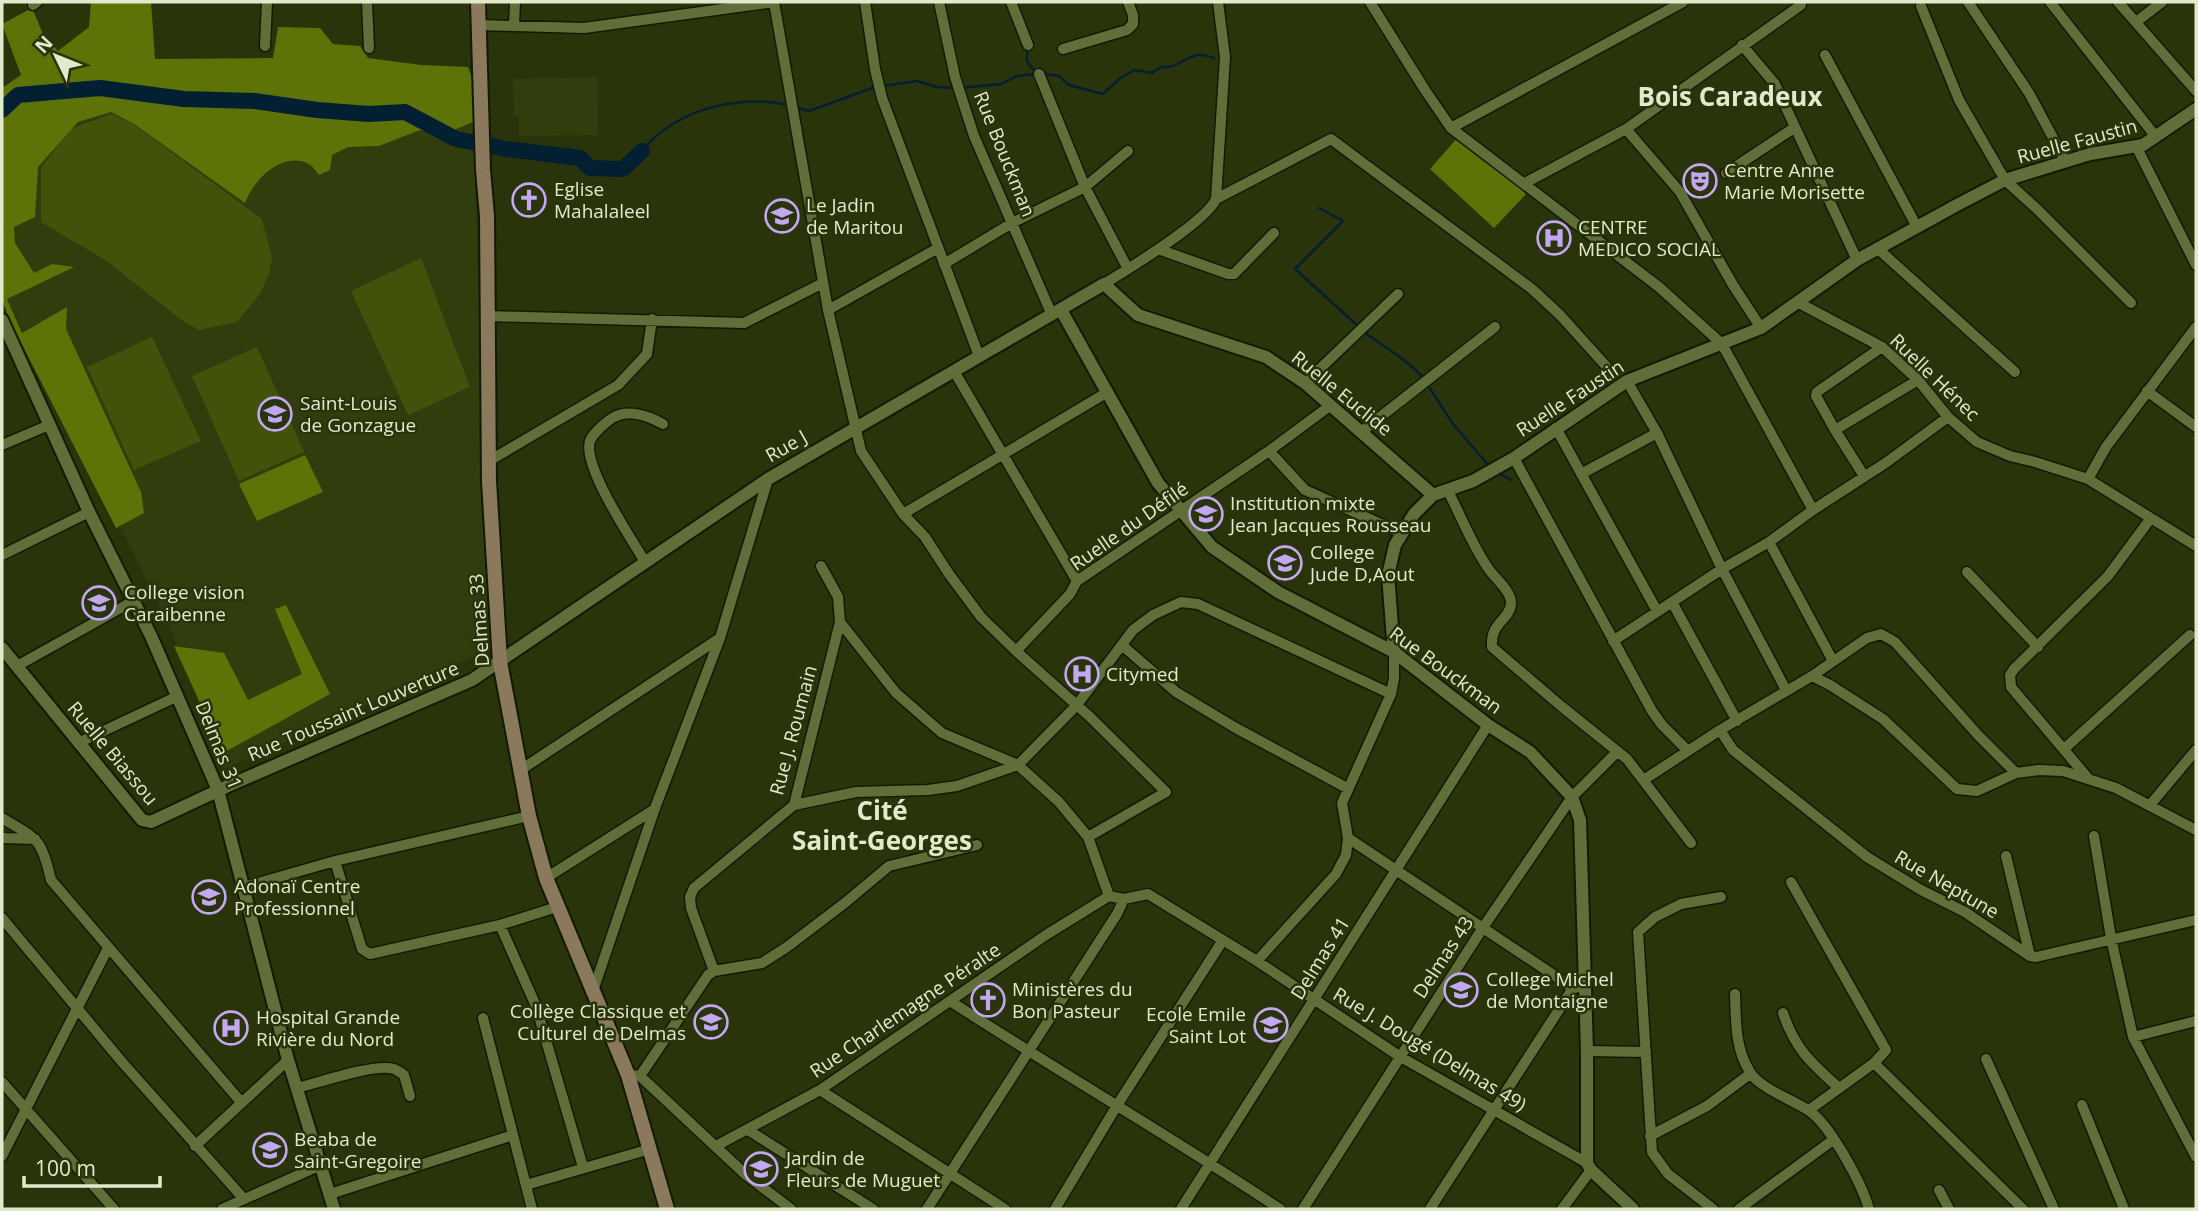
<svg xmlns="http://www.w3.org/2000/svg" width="2198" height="1211" font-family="'Open Sans',sans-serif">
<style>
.built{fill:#323d0e}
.green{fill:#43520a}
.forest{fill:#5d7207}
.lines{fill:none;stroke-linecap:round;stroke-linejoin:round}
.stream{stroke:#031f32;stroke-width:2.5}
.river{stroke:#031f32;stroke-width:16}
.minor-casing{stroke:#141a01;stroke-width:13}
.tertiary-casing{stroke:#141a01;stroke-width:16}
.secondary-casing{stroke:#141a01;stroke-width:18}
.minor{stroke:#606e3a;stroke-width:10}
.tertiary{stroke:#606e3a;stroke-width:12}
.secondary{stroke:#8a795c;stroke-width:14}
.labels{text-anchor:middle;stroke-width:5;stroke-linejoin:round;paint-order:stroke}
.street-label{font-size:19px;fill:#e1eacd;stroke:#2a340b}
.poi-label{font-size:19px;fill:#e1eacd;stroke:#2a340b;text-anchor:start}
.district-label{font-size:26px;font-weight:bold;fill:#e1eacd;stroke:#2a340b}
</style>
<rect width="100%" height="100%" fill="#2a340b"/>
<path class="built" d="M 421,65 L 472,74 L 478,278 L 499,645 L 225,769 L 168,623 L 2,289 L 2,109 L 148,70 Z
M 597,77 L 598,135 L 519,136 L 519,117 L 514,117 L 513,79 Z"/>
<path class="green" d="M 111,114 L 133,124 L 262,219 L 272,258 L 269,273 L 260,294 L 237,322 L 199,330 L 183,321 L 105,260 L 41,222 L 41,168 L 70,129 Z
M 421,258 L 470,387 L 408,415 L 351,291 Z
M 152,337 L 201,441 L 134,470 L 87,367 Z
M 257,347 L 304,452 L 239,481 L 192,376 Z"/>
<path class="forest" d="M 91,2 L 151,2 L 155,59 L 273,58 L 278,27 L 320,28 L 333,44 L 360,46 L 368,58 L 421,65 L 468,67 C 475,86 476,102 473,122 L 442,135 L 420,130 L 379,146 L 348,147 L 332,155 L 330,170 L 319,175 C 316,171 312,165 307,163 C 280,152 253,181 245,203 L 134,124 L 111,112 L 78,122 L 38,167 L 35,217 L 14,227 L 15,243 L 34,273 L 52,264 L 74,267 L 7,299 L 22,333 L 67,307 L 66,329 L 141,492 L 144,513 L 116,528 L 11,323 L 2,300 L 2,88 L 21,75 L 2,24 L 32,8 L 43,34 L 58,51 L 89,27 Z
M 1459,136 L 1526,194 L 1494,228 L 1430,169 Z
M 305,455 L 323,492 L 257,521 L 239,484 Z
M 286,605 L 330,694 L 223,753 L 174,646 L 224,653 L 248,700 L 302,674 L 275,609 Z"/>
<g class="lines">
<path class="stream" d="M 1028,49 C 1025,60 1027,65 1037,72
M 1042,74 L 1059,76 L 1069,85 L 1103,94 L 1119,79 L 1134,70 L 1152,73 C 1164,63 1167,70 1177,64 C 1195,56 1194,51 1214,58
M 882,86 L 917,81 L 937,87 L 954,88
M 961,88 L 1001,84 L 1017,76 L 1035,74
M 795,107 L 809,111 L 875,87
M 642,151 C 676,109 737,94 789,105
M 1319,208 L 1343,221 L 1295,269 L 1358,326
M 1363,331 C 1383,347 1407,359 1423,378
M 1427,384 L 1453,424 L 1490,467
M 1498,473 L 1511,480"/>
<path class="river" d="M 2,110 L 18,95 L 100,88 L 184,99 L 254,101 L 317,110 L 369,114 L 405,112 L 456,139 L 507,149 L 580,158 L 590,168 L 623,169 L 642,151"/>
<defs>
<path id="minor" d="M 367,2 L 369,48
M 774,2 L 828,310 L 861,451 L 903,514 L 925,537 L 949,574 L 981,617 L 1016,651 L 1089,716 L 1166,792 L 1088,837
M 865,2 L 875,69 L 882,98 L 979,356
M 939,2 L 955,77 L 974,136 L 1052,315
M 1011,2 L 1028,45
M 1370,2 L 1425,90 L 1451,128 L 1659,287 L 1722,344 L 1813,510
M 1968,2 L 2029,93 L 2066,162
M 2050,2 L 2156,137
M 2118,2 L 2196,91
M 33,5 L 37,2
M 1921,6 L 1959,100 L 2005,180 L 2038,210 L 2131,303
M 2136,22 L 2162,2
M 479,25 L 584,28 L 774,2
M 514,25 L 515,2
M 1742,45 L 1775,84 L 1857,260
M 265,46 L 267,2
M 1063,49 L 1127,30 L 1133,24 L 1133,15 L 1128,2
M 1825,55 L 1917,227
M 1039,74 L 1085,187 L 1128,269
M 1451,128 L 1683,2
M 1626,129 L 1680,192 L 1733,285 L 1761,328
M 2136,146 L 2196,265
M 1726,173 L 1794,128
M 1525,183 L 1626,129 L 1801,5
M 1216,199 L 1331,139 L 1532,289 L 1560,315 L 1606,366
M 1877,248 L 2015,372
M 1158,249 L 1228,274 L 1234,274 L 1274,233
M 944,264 L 1012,223 L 1085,187 L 1128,151
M 1104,284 C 1128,269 1206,222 1216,199 L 1225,57 L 1218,2
M 1799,303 L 1882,347 L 1918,380 L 1948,417 L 1977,442 L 2010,456 L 2035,462 L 2088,479 L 2196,546
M 828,310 L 938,248
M 486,316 L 744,323 L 823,283
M 954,371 L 1077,581
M 1627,381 L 1657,433 L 1722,569 L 1786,690
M 1305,383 L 1398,294
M 2147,391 L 2196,427
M 1556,428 L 1657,611
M 1835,430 L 1816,396 L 1817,392 L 1882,347
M 1361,432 L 1495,327
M 2,445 L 49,425
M 1269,451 L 1305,490 L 1401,533
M 1514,458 L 1652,711 L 1662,725 L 1688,751
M 489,461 L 618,385 L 647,354 L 652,319
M 1581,474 L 1657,433
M 1864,476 L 1835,430 L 1918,380
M 2088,479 L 2106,447 L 2196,327
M 1448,491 C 1461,516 1472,545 1488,568 C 1494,578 1512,591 1511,604 C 1510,620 1490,622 1492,647 L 1561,706 L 1627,759 L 1691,843
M 903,514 L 1106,393
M 1769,542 L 1833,661
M 2,555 L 89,512
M 645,562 C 631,538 582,466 590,441 C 593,433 602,426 608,421 C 624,407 647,415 663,424
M 1967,572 L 2038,647
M 1672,602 L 1737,721
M 840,622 L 896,693 L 942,733 L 1018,765 L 1059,802 L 1088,837 L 1109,896
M 1613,641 L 1722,569 L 1769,542 L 1813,510 L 1887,462 L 1948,417
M 1123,646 L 1176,692 L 1234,727 L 1347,788
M 1016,651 L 1070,594 L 1077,581 L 1269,451 L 1331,405
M 17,666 L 135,600
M 1812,676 L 1830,685 L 1883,719 L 1957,789 L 1977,791 L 2016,773 L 2039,770 L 2063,771 L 2116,788 L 2196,830
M 1720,730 L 1733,750 L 1867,857 L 1921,890 L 1965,912 L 2030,956 L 2036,957 L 2196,920
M 78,743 L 178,696
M 2064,749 L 2190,635
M 522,769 L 720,638
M 2087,777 L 2011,687 L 2010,675 L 2014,669 L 2108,576 L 2151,518
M 1645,779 L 1720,730 L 1812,676 L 1867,638 L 1881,634 L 1895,642 L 1977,734 L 2016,773
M 794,805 L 856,792 L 928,790 L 957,786 L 1018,765 L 1076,706 L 1133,630 L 1153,615 L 1181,602 L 1198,604 L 1391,694
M 2150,805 L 2196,750
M 2,818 C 38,840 41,837 51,880 L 241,1102
M 2094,836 L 2111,938 L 2133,1037 L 2196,1157
M 2,838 L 35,839
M 1348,838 L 1573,988
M 2006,856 L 2030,956
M 335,861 L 362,949 L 370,954 L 500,925 L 557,907
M 546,878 L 655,809
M 1791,882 L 1886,1050 L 1874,1063 L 1809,1110
M 244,887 L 335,861 L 529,816
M 1109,896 L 1124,899 L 1148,894 L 1257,961 L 1399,1056 L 1587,1163
M 2,918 L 122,1062 L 244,1199
M 500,925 L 536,1006 L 583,1167
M 1257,961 L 1336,874 L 1346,855 L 1348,838 L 1342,803 L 1391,694 L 1394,678 L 1394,652
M 714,971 L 762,963 L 787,947 L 846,902 L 889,866 L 977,845
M 593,991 L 655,808 L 720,638 L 768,479
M 1735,994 C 1736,1021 1735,1049 1750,1072 C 1759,1088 1793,1100 1808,1110 C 1830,1124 1862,1184 1869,1209
M 950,1001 C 1059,1072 1172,1137 1280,1209
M 1783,1013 C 1795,1049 1811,1063 1839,1088
M 483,1018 L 532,1209
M 2133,1037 L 2196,1021
M 1587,1051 L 1646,1052
M 1986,1059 L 2054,1209
M 1874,1063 L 2023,1209
M 628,1075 L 640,1076 L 708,975 L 714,971 L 691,908 L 690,897 L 694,888 L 794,805 L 840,622 L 838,597 L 821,566
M 640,1076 L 746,1175 L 791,1209
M 2,1082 L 114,1209
M 297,1088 C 318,1083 375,1063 394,1069 C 395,1069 403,1074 404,1075 L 410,1096
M 820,1090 L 1005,1209
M 2082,1105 L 2124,1209
M 748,1130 L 873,1209
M 1650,1136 L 1707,1106 L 1750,1074
M 195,1146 L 288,1060
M 716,1146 L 820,1090 L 1046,935 L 1109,896
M 2,1156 L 108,948
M 526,1185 L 650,1149
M 1939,1190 L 1949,1209
M 330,1194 L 513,1135
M 222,1209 L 321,1165
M 927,1209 L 1117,914 L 1124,899
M 1055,1209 L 1116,1107 L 1223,940
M 1181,1209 L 1488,725
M 1303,1209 L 1482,929 L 1572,797 L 1617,752
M 1430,1209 L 1573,988 L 1585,986
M 1562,1209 L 1591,1170
M 1713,1209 L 1668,1174 L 1652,1152 L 1638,932 L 1655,917 L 1681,904 L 1721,897
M 1739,1209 L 1833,1140"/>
<path id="tertiary" d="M 1061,310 L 1158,483 L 1212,547 L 1278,592 L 1394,652 L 1488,725 L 1530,752 L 1572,797 L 1580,820 L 1587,1051 L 1587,1163 L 1591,1170 L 1633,1209
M 2,320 L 89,512 L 151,636 L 218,790 L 288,1060 L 334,1209
M 2,648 L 142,820 L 151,822 L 230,785 L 472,680 L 768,479 L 1104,284 L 1138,315 L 1266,357 L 1305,383 L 1433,495
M 1394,652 L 1388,575 L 1395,545 L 1414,514 L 1433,495 L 1473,481 L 1514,458 L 1627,381 L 1761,328 L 1857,260 L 1957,205 L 2005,180 L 2090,154 L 2143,145 L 2196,109"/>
<path id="secondary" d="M 478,2 L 483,170 L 487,216 L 489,481 L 500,662 L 529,816 L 546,878 L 628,1075 L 667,1209"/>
</defs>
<use href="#minor" class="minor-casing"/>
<use href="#tertiary" class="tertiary-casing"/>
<use href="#secondary" class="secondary-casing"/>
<use href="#minor" class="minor"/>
<use href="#tertiary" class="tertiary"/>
<use href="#secondary" class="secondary"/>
</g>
<defs>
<symbol id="theatre-ring" viewBox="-11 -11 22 22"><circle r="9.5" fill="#2a340b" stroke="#c4a7f1" stroke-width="1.5"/><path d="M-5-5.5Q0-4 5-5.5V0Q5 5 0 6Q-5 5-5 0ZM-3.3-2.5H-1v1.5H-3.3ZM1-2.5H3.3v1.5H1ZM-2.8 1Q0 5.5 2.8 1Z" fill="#c4a7f1"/></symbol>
<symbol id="church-ring" viewBox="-11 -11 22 22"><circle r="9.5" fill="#2a340b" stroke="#c4a7f1" stroke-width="1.5"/><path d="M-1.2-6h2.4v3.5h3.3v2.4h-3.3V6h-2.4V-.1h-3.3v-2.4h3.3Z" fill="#c4a7f1"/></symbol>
<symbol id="school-ring" viewBox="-11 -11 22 22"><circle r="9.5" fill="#2a340b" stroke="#c4a7f1" stroke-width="1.5"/><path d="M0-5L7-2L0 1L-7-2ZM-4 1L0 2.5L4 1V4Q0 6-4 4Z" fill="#c4a7f1"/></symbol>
<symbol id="hospital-ring" viewBox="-11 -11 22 22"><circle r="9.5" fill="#2a340b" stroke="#c4a7f1" stroke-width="1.5"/><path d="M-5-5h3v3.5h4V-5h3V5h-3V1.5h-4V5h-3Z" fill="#c4a7f1"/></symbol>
<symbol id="university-ring" viewBox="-11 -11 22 22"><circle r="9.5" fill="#2a340b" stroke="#c4a7f1" stroke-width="1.5"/><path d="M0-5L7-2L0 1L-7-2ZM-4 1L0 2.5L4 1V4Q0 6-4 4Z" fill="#c4a7f1"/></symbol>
</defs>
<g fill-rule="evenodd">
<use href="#theatre-ring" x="1681" y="162" width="38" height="38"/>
<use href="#church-ring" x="510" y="181" width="38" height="38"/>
<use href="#school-ring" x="763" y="197" width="38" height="38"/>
<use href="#hospital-ring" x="1535" y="219" width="38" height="38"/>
<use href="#school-ring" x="256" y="395" width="38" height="38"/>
<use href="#school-ring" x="1187" y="495" width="38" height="38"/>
<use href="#school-ring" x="1266" y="544" width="38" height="38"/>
<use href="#school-ring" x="80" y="584" width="38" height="38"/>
<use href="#hospital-ring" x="1063" y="655" width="38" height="38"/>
<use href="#university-ring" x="190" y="878" width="38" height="38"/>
<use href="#school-ring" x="1442" y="971" width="38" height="38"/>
<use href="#church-ring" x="969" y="981" width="38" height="38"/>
<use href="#school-ring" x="692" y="1003" width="38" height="38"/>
<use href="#school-ring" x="1252" y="1006" width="38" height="38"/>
<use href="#hospital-ring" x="212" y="1009" width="38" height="38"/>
<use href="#school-ring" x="251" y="1131" width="38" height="38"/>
<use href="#school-ring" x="742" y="1150" width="38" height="38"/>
</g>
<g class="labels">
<g class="street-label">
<text transform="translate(2077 141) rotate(-15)" y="7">Ruelle Faustin</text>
<text transform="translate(1005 154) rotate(68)" y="7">Rue Bouckman</text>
<text transform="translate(1935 377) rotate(44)" y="7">Ruelle Hénec</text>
<text transform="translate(1342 393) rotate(39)" y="7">Ruelle Euclide</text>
<text transform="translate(1570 398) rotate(-33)" y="7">Ruelle Faustin</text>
<text transform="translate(786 446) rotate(-30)" y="7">Rue J</text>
<text transform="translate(1129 526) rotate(-35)" y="7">Ruelle du Défilé</text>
<text transform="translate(479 620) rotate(-94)" y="7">Delmas 33</text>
<text transform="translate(1446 670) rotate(36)" y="7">Rue Bouckman</text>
<text transform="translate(353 711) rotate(-23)" y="7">Rue Toussaint Louverture</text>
<text transform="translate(793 730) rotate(-75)" y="7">Rue J. Roumain</text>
<text transform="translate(219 745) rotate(68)" y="7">Delmas 31</text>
<text transform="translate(113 753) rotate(50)" y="7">Ruelle Biassou</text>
<text transform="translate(1947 884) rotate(30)" y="7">Rue Neptune</text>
<text transform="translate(1443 957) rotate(-57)" y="7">Delmas 43</text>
<text transform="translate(1320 958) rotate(-58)" y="7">Delmas 41</text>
<text transform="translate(905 1010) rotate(-34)" y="7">Rue Charlemagne Péralte</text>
<text transform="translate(1430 1049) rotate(31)" y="7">Rue J. Dougé (Delmas 49)</text>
</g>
<g class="poi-label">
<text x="1724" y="177">Centre Anne<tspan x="1724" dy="22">Marie Morisette</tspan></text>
<text x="554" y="196">Eglise<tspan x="554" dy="22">Mahalaleel</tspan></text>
<text x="806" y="212">Le Jadin<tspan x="806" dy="22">de Maritou</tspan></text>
<text x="1578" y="234">CENTRE<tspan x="1578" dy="22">MEDICO SOCIAL</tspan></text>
<text x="300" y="410">Saint-Louis<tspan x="300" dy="22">de Gonzague</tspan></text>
<text x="1230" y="510">Institution mixte<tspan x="1230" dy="22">Jean Jacques Rousseau</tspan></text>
<text x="1310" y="559">College<tspan x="1310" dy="22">Jude D,Aout</tspan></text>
<text x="124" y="599">College vision<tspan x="124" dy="22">Caraibenne</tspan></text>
<text x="1106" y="681">Citymed</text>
<text x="234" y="893">Adonaï Centre<tspan x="234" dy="22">Professionnel</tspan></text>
<text x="1486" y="986">College Michel<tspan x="1486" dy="22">de Montaigne</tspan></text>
<text x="1012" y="996">Ministères du<tspan x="1012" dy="22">Bon Pasteur</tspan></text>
<text x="686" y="1018" text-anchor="end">Collège Classique et<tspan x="686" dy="22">Culturel de Delmas</tspan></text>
<text x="1246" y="1021" text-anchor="end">Ecole Emile<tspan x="1246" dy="22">Saint Lot</tspan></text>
<text x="256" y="1024">Hospital Grande<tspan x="256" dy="22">Rivière du Nord</tspan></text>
<text x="294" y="1146">Beaba de<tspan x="294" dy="22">Saint-Gregoire</tspan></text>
<text x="786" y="1165">Jardin de<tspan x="786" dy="22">Fleurs de Muguet</tspan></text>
</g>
<g class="district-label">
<text x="1730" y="106">Bois Caradeux</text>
<text x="882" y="820">Cité<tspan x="882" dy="30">Saint-Georges</tspan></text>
</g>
</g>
<rect width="2198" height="1211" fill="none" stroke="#e1eacd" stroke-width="7"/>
<g transform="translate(56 56) rotate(313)" stroke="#2a340b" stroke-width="5" paint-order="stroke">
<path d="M0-5L12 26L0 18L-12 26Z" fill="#e1eacd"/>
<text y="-10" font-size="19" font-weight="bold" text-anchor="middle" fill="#e1eacd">N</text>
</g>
<path d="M24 1176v10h136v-10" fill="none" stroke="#e1eacd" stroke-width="3.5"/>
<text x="35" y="1176" font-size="21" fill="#e1eacd" stroke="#2a340b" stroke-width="5" paint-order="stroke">100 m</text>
</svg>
